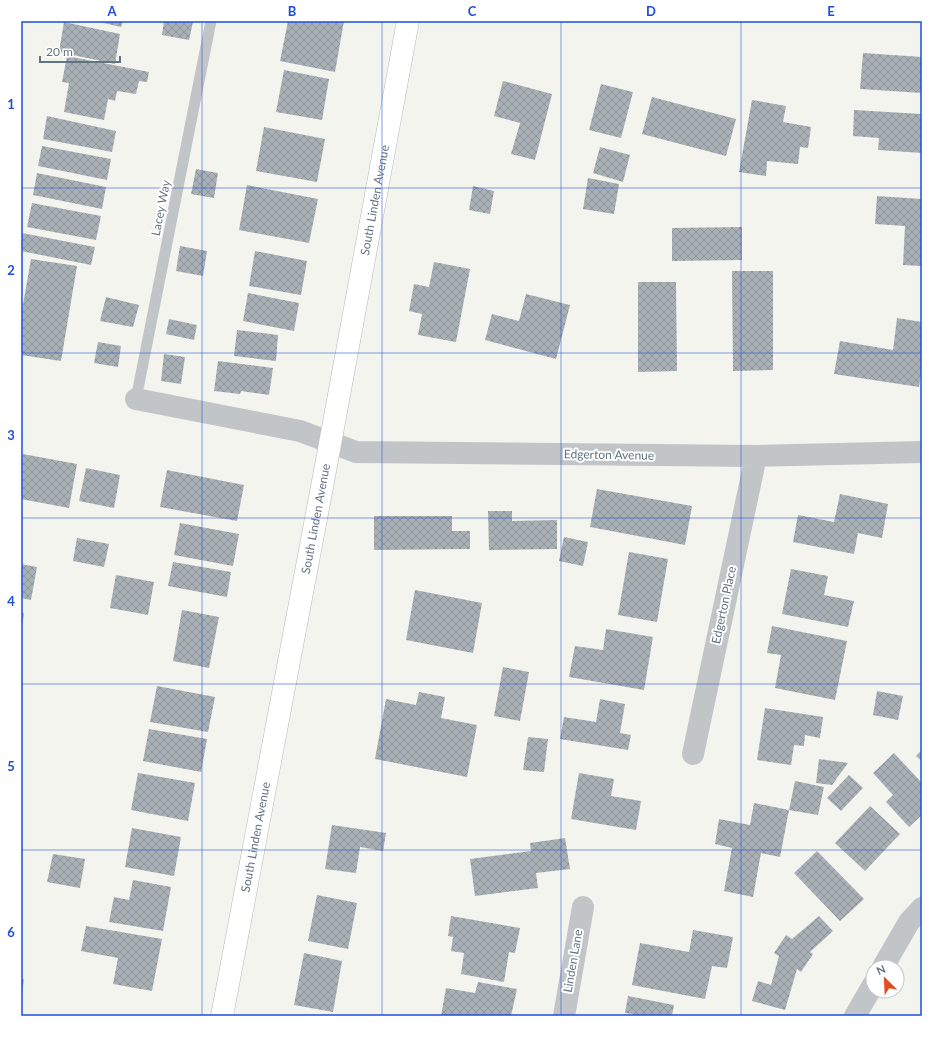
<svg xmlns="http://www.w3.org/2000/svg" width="943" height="1037" font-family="Lato,sans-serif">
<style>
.building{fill:url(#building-cross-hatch)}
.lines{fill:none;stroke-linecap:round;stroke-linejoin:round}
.secondary-casing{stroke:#b3b8bc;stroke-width:23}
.lane{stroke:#c1c5c8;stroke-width:11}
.street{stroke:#c1c5c8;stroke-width:22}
.secondary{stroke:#fff;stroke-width:22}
.grid{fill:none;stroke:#1d4ed8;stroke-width:1;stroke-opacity:0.55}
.labels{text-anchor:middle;stroke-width:4;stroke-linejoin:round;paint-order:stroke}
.street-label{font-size:12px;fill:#627381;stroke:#fff}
.neatline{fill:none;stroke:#1d4ed8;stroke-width:1.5}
.grid-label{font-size:13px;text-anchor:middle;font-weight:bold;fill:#1d4ed8}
</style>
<defs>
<pattern id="building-cross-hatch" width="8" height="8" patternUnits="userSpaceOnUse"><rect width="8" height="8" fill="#a9b1b6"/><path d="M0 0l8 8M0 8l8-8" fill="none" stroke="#8d9499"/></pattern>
</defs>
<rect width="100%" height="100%" fill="#f4f4ef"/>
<path class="building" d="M 95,21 L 123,21 L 121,27 Z
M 164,21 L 193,22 L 189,40 L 162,35 Z
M 288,21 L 344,21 L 335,72 L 280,61 Z
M 64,22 L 120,34 L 115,64 L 59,52 Z
M 863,53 L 922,57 L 922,93 L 860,89 Z
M 67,56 L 149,72 L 147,82 L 139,81 L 136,94 L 117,91 L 115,101 L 108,99 L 104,120 L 64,112 L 69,83 L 62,82 Z
M 284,70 L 329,79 L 322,120 L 276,112 Z
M 503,81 L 552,94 L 535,160 L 511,154 L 520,123 L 494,116 Z
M 601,84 L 633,92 L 621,138 L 589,130 Z
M 652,97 L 736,119 L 726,156 L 642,134 Z
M 752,100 L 786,106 L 783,122 L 811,127 L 808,148 L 800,147 L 798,164 L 767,161 L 766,176 L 739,172 Z
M 854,110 L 922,114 L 922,153 L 878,150 L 879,138 L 853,136 Z
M 47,116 L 116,131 L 112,152 L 43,139 Z
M 264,127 L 325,139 L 317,182 L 256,171 Z
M 42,146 L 111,159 L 107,180 L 38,166 Z
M 600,147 L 630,155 L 623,182 L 593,173 Z
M 196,169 L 218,173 L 214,198 L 191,194 Z
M 37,173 L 106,187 L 102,209 L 33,195 Z
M 588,178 L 619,184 L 614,214 L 583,209 Z
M 247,185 L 318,199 L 309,243 L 239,230 Z
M 473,186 L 494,191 L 490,214 L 469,210 Z
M 877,196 L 922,199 L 921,266 L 903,265 L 905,226 L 875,224 Z
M 32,203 L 101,216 L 96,240 L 27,227 Z
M 742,227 L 742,260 L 672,261 L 672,228 Z
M 22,233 L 95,247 L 91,265 L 21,251 Z
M 180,246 L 207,251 L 203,276 L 176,271 Z
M 255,251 L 307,261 L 301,295 L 249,286 Z
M 31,259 L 77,266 L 61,361 L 21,355 L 21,316 Z
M 434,262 L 470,269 L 456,342 L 418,335 L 422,314 L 409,311 L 414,284 L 429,287 Z
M 732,271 L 773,271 L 773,370 L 733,371 Z
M 638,282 L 676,282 L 677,371 L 638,372 Z
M 248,293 L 299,303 L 294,331 L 243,321 Z
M 526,294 L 570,305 L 556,359 L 485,340 L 492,314 L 519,321 Z
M 106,297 L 139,305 L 133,327 L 100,321 Z
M 897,318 L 922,322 L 922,368 L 919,387 L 834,374 L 840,341 L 893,350 Z
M 169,319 L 197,325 L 194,340 L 166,334 Z
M 237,330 L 278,335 L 276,361 L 234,356 Z
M 98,342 L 121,346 L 118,367 L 94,363 Z
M 164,354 L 185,357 L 181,384 L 161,381 Z
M 218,361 L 273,368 L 269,395 L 241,391 L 240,394 L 214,391 Z
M 23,454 L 77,464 L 69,508 L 21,499 L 21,465 Z
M 86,468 L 120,475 L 114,508 L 79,501 Z
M 167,470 L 244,485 L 237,521 L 160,507 Z
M 597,489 L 692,506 L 685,545 L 590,527 Z
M 840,494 L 888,504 L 882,538 L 858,533 L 854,554 L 793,542 L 798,515 L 834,522 Z
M 488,511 L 512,511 L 512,521 L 557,520 L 557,549 L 489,550 Z
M 374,516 L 452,516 L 452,531 L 470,531 L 470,549 L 374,550 Z
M 180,523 L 239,534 L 233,566 L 174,555 Z
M 564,537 L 588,542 L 583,566 L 559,561 Z
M 77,538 L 109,544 L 104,567 L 73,561 Z
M 629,552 L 668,559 L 657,622 L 618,615 Z
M 173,562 L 231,572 L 227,597 L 168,586 Z
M 21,564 L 37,567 L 31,600 L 21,598 Z
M 791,569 L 828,576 L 824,595 L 854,601 L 848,627 L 782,614 Z
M 116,575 L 154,582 L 148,615 L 110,608 Z
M 415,590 L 482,603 L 473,653 L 406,640 Z
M 182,610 L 219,617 L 209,668 L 173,661 Z
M 21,613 L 24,613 L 22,626 L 21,626 Z
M 772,626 L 847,641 L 835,700 L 775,688 L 781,655 L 767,653 Z
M 606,629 L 653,637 L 644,690 L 569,677 L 575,646 L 603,650 Z
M 503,667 L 529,672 L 520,721 L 494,716 Z
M 157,686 L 215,697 L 208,732 L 150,722 Z
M 877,691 L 903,696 L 898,720 L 873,715 Z
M 419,692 L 445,697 L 441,718 L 477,725 L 467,777 L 375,759 L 386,699 L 416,705 Z
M 600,699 L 625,704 L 620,733 L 631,735 L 628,750 L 560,739 L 564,717 L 596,722 Z
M 765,708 L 823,717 L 820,738 L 805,735 L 804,746 L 794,745 L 791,765 L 757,760 Z
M 149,729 L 207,739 L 201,772 L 143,761 Z
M 528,737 L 548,739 L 544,772 L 523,770 Z
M 922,750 L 922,761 L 916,756 Z
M 894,753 L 922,783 L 922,815 L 909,827 L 886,802 L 893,795 L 873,773 Z
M 819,759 L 848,763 L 832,785 L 816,783 Z
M 138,773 L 195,783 L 188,821 L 131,810 Z
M 579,773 L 614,779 L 611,796 L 641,801 L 636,830 L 571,819 Z
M 849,775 L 863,788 L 841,811 L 827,798 Z
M 795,781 L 824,787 L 818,815 L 789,810 Z
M 754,803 L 789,810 L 780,857 L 761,853 L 753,897 L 724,891 L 732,848 L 715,844 L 719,819 L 750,825 Z
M 870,806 L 900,834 L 865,871 L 835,843 Z
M 332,825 L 386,833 L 383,851 L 360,847 L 356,873 L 325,869 Z
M 132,828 L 181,837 L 174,876 L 125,867 Z
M 565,838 L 570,869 L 536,873 L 538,888 L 475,896 L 470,859 L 531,851 L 530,843 Z
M 817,851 L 864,899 L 840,921 L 794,873 Z
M 53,854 L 85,859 L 80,888 L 47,882 Z
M 133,880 L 171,887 L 163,931 L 109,922 L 114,897 L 129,900 Z
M 317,895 L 357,903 L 348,949 L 308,941 Z
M 451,916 L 520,928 L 515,953 L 509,952 L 504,982 L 461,974 L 464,953 L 451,951 L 453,937 L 448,936 Z
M 819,916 L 833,931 L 810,952 L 813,954 L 801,972 L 797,969 L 785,1010 L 752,1001 L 758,981 L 771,985 L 779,956 L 774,953 L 786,935 L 792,939 Z
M 86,926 L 162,939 L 152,991 L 113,984 L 118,958 L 81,951 Z
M 693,930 L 733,937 L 727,968 L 712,966 L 705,999 L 632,985 L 640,943 L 689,952 Z
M 304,953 L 342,961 L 333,1012 L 294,1005 Z
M 21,979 L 24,979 L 22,993 L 21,993 Z
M 478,982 L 517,989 L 511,1016 L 441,1016 L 446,988 L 475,993 Z
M 628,996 L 674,1005 L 672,1016 L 632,1016 L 633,1014 L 625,1013 Z"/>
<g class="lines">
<defs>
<g id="secondary">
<path id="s1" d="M 222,1016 L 325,471 L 408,21"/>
</g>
</defs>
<use href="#secondary" class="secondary-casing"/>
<path class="lane" d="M 136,399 L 211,21"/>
<path class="street" d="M 136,399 L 300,431 L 356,452 L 756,456 L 922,452
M 693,754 L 756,456
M 883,967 L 909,922 L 922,908
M 564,1016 L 583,907
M 855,1016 L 873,985"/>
<use href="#secondary" class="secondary"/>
</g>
<path class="grid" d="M 202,21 L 202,1016M 382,21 L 382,1016M 561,21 L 561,1016M 741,21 L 741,1016M 21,188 L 922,188M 21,353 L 922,353M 21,518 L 922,518M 21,684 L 922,684M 21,850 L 922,850"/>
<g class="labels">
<g class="street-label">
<text dy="4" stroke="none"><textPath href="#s1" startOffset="830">South Linden Avenue</textPath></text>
<text transform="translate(161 208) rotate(-79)" y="4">Lacey Way</text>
<text transform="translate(609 455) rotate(1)" y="4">Edgerton Avenue</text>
<text dy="4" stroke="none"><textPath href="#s1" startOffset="506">South Linden Avenue</textPath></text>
<text transform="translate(724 605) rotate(-78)" y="4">Edgerton Place</text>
<text dy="4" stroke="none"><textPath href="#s1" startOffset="182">South Linden Avenue</textPath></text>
<text transform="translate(573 961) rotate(-80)" y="4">Linden Lane</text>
</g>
</g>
<rect width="943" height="1037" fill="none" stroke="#ffffff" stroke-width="44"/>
<g transform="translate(885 979) rotate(336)"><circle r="19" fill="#ffffff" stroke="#c0c7cd"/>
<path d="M0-3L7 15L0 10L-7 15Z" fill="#e34e20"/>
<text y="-6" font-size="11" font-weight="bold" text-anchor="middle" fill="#627381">N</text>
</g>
<path d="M40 56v6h80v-6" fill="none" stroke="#627381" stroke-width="2"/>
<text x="46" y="56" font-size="12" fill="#627381" stroke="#ffffff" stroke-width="3" paint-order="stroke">20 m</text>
<rect x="22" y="22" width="899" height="993" class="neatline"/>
<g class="grid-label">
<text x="112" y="16">A</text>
<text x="292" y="16">B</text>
<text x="472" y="16">C</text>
<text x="651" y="16">D</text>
<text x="831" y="16">E</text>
<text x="11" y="109">1</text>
<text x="11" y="275">2</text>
<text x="11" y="440">3</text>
<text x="11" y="606">4</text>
<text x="11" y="771">5</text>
<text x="11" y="937">6</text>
</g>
</svg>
